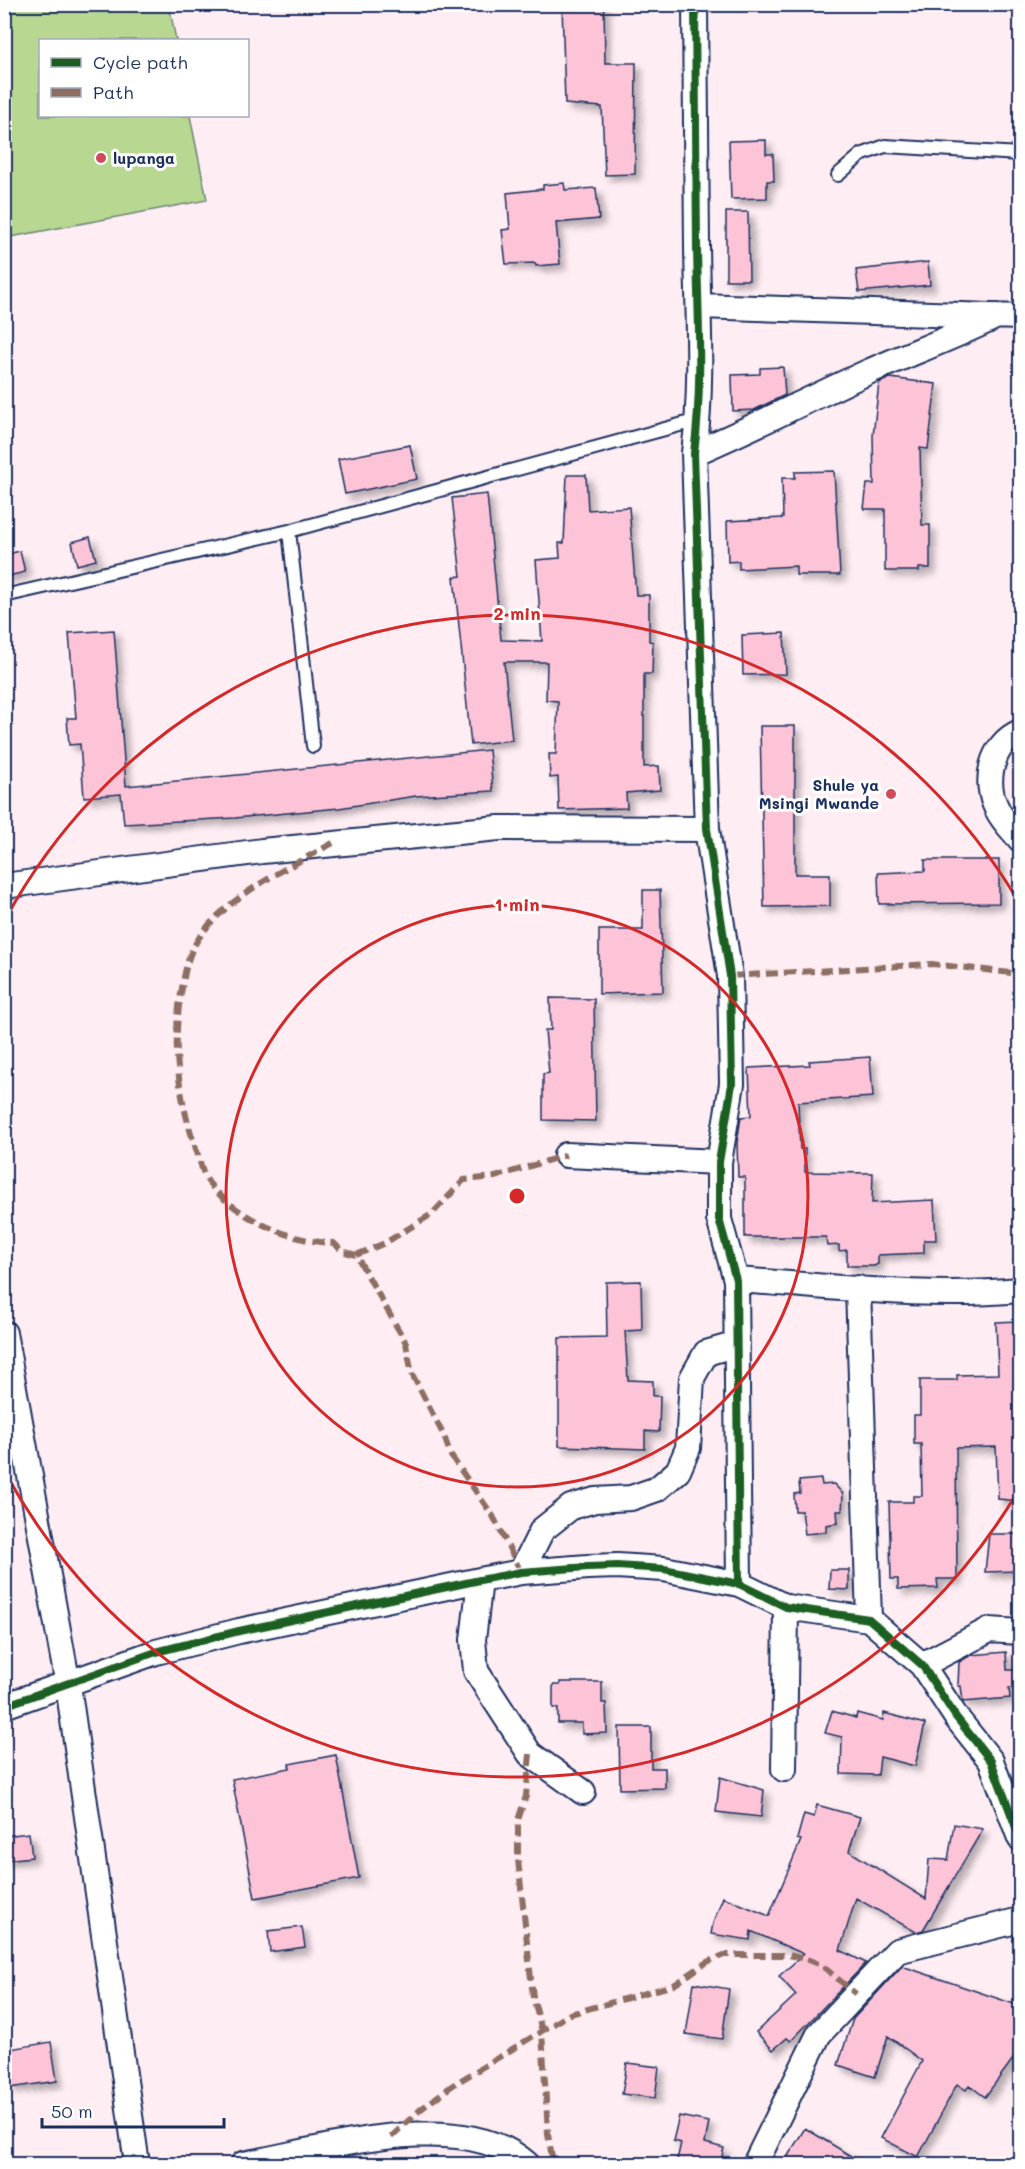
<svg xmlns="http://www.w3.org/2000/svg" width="1025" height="2169" font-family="Mali,sans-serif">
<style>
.green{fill:#b8d891;stroke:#6a8478;stroke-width:1.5}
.building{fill:#fdc3d7;stroke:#1b2f5e;stroke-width:1.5;filter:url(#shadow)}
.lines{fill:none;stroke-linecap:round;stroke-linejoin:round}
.lane-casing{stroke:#1b2f5e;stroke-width:16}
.street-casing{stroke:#1b2f5e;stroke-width:28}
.lane{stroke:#fff;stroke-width:12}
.street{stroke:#fff;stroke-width:24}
.quiet{stroke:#8d6e63;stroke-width:6;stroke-dasharray:12 6;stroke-linecap:butt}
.cycleway-casing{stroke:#fff;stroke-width:11}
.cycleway{stroke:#1b5e20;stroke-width:8}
.ring{fill:none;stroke:#d62828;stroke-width:3}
.poi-dot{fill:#d1495b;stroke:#fff;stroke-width:2}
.labels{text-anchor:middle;stroke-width:6;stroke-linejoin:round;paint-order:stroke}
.poi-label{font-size:16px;font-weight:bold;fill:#1b2f5e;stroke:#fff;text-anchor:start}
.centre{fill:#d62828;stroke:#fff;stroke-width:3}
.ring-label{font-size:18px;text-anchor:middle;font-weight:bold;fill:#d62828;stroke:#fff;stroke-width:6;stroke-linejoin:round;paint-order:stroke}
</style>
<defs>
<filter id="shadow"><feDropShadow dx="5.5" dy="5.5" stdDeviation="3" flood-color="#0004"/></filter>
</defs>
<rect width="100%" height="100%" fill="#feedf3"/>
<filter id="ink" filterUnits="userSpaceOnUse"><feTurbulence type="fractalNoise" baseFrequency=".0167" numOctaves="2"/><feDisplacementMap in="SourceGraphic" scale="12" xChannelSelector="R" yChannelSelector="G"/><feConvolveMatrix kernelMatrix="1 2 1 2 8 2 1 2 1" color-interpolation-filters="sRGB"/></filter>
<g filter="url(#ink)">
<path class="green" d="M 5,4 L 169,5 L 176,40 L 40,40 L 40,116 L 190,116 L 207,200 L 5,238 Z"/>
<path class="building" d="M 562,4 L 604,4 L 605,63 L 636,63 L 635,174 L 605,175 L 602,107 L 565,104 Z
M 766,140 L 766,154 L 773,154 L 774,181 L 767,181 L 767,198 L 731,199 L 729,141 Z
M 564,183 L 565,190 L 596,188 L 599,219 L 556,223 L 560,264 L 536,266 L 535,263 L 506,264 L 502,230 L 510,229 L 507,193 L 543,189 L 543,185 Z
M 726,212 L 748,212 L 749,280 L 726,280 Z
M 928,262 L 930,285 L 859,292 L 856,270 Z
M 783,367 L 785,395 L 754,410 L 733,411 L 732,375 L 760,374 L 760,368 Z
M 890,378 L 936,384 L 928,449 L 920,448 L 922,525 L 930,525 L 930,568 L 919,568 L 919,571 L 885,571 L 885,509 L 864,509 L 867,484 L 874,484 L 873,436 L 879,383 Z
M 410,445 L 417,479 L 345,494 L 338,459 Z
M 834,471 L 840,575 L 796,575 L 796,566 L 739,569 L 739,561 L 728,562 L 727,521 L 783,518 L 782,478 L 795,478 L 795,472 Z
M 567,475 L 586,475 L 588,510 L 629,507 L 636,595 L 649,595 L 649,641 L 653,642 L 652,674 L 644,674 L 644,767 L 659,766 L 660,790 L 626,793 L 627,808 L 559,810 L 558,777 L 550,778 L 549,754 L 556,754 L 558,701 L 546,700 L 547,662 L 504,662 L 512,740 L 471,745 L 454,577 L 461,576 L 452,498 L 487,494 L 501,640 L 542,641 L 536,560 L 560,558 L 559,543 L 564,543 Z
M 90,537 L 96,560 L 77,565 L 72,542 Z
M 20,551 L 25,572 L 4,577 L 4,555 Z
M 114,630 L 126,786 L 489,750 L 493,791 L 416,796 L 339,808 L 235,818 L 124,824 L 121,794 L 84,797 L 80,744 L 69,745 L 67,718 L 76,718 L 69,633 Z
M 784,633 L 786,674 L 743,675 L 742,635 Z
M 760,726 L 795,726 L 795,874 L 830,874 L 830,906 L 764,907 Z
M 925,860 L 999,860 L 999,903 L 879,904 L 878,873 L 925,871 Z
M 643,890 L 660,890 L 663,992 L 599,994 L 599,930 L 643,930 Z
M 550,998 L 594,999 L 596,1121 L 543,1120 L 543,1074 L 549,1073 L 545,1030 L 551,1030 Z
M 870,1057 L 873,1097 L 798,1102 L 800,1149 L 805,1149 L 805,1172 L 873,1173 L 872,1203 L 934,1200 L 936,1240 L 924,1240 L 924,1253 L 878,1255 L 878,1264 L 874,1266 L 847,1266 L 847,1250 L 839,1251 L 839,1245 L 827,1246 L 826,1237 L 745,1237 L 745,1177 L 738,1177 L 737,1143 L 741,1117 L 751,1116 L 749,1068 L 810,1065 L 809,1061 Z
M 641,1281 L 642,1330 L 625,1331 L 628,1380 L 653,1381 L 653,1396 L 660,1396 L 659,1432 L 645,1431 L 645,1449 L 559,1446 L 559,1338 L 607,1337 L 606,1282 Z
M 1020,1321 L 1020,1501 L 998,1499 L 996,1447 L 956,1448 L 957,1579 L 937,1579 L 938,1588 L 898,1589 L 898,1579 L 891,1579 L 889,1502 L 913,1502 L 913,1496 L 922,1496 L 921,1444 L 914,1444 L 914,1415 L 920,1415 L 920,1380 L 957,1380 L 957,1375 L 998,1374 L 996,1322 Z
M 821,1479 L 822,1485 L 834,1484 L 843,1494 L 842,1511 L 837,1511 L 838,1523 L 826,1525 L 826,1532 L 805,1534 L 802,1511 L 795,1511 L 794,1494 L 800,1493 L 799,1481 Z
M 989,1534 L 1020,1534 L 1020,1571 L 985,1572 Z
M 830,1570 L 849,1570 L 849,1590 L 829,1589 Z
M 1006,1652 L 1007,1670 L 1020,1670 L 1020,1688 L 1009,1688 L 1010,1698 L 963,1702 L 961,1686 L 958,1686 L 959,1662 L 971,1655 Z
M 560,1682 L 602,1682 L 602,1703 L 606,1703 L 607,1733 L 582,1734 L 582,1723 L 558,1723 L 558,1708 L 553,1708 L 553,1685 L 560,1685 Z
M 832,1711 L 856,1718 L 857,1713 L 883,1720 L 884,1713 L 925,1724 L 915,1766 L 880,1757 L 878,1775 L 841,1774 L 842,1737 L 825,1733 Z
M 619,1727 L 651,1727 L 651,1768 L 665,1768 L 665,1788 L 620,1789 Z
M 336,1755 L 359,1878 L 255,1898 L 232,1779 L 290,1768 L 289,1764 Z
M 720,1777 L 764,1790 L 761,1817 L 716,1812 Z
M 817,1805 L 860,1817 L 849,1851 L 926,1899 L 929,1859 L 948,1860 L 954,1824 L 983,1829 L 923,1930 L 916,1932 L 856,1898 L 840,1950 L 866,1963 L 791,2041 L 787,2038 L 773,2050 L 756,2032 L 796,1995 L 779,1976 L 804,1954 L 751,1931 L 750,1940 L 711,1934 L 713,1923 L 723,1897 L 769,1916 L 801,1840 L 797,1839 L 804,1814 L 814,1817 Z
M 29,1833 L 32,1857 L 4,1860 L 4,1836 Z
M 302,1927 L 305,1947 L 270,1952 L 268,1931 Z
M 902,1966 L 1020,2006 L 1020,2063 L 1013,2059 L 985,2097 L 969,2085 L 966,2090 L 957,2084 L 918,2157 L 881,2138 L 922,2061 L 888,2036 L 875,2077 L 838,2065 L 853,2019 Z
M 694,1983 L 729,1989 L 722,2039 L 686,2034 Z
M 51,2042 L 57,2081 L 10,2088 L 4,2050 Z
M 627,2063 L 659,2067 L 655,2098 L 622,2094 Z
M 679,2116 L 709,2122 L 705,2143 L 724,2148 L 720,2164 L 676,2164 L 681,2143 L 673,2141 Z
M 805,2128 L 864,2164 L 783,2164 Z"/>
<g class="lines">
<defs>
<path id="lane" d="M 838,175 L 861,155 L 885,146 L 1020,154
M 289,531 L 313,746
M 4,596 L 289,531 L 698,420"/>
<path id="street" d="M 695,4 C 696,85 696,166 697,247 C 698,316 703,384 694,453 L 707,829 L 730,976 L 732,1084 L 719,1162 L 719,1219 L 736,1280 L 739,1584
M 700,306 L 1020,317
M 694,453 C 753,428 809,399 868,372 C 911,353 955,337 997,316
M 1020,732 C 991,744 983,782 997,809 C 1002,820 1012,830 1020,839
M 4,886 L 262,851 L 499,828 L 707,829
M 566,1155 L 719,1162
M 736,1280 C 830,1286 927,1299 1020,1290
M 858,1288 L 869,1619
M 4,1333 L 68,1685 L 137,2164
M 521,1572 L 542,1530 L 571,1507 L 595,1500 L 631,1498 L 657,1489 L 678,1471 L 688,1448 L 692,1378 L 706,1353 L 737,1344
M 480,1580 L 473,1640 L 476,1671 L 530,1754 L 583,1792
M 922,1665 L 989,1630 L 1020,1632
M 4,1706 L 156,1652 L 239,1631 L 480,1580 L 521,1572 L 588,1567 L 617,1566 L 664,1569 L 739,1584 L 786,1607 L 869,1619 L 922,1665 L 956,1717 L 991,1761 L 1020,1838
M 784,1769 L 786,1607
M 243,2164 C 323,2150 460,2105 527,2164
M 755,2164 L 819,2034 L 897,1951 L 1020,1920"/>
</defs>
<use href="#lane" class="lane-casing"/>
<use href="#street" class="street-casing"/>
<use href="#lane" class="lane"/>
<use href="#street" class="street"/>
<path class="quiet" d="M 333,843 C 288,868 224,897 197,941 C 188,955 185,971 182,988 C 171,1044 178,1096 196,1149 C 200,1160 202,1174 209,1183 C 237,1218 290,1242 334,1243 L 342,1251 L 356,1255 L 406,1343 L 412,1374 L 444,1436 L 451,1456 L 493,1516 L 521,1572
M 730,976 L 932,964 L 1020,974
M 356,1255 L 385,1243 L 432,1214 L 464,1180 L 495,1177 L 566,1155
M 530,1754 L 526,1796 L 518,1820 L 518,1860 L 533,1997 L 542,2031 L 548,2134 L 553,2164
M 391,2137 L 421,2109 L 453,2085 L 570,2014 L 674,1985 L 707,1962 L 724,1955 L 789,1955 L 809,1960 L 821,1965 L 856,1994"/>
<defs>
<path id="cycleway" d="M 695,4 C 696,85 696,166 697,247 C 698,316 703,384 694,453 L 707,829 L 730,976 L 732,1084 L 719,1162 L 719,1219 L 736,1280 L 739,1584
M 4,1706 L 156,1652 L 239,1631 L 480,1580 L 521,1572 L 588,1567 L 617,1566 L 664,1569 L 739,1584 L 786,1607 L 869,1619 L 922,1665 L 956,1717 L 991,1761 L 1020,1838"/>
</defs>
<use href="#cycleway" class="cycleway-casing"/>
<use href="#cycleway" class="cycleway"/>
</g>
</g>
<g class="ring">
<circle cx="517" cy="1196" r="291"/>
<path d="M1018 1491A582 582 0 0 1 6 1474M6 918A582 582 0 0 1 1018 901"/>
</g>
<g class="poi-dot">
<circle cx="101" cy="158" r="6"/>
<circle cx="891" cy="794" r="6"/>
</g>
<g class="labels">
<g class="poi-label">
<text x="113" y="164">lupanga</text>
<text x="879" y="791" text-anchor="end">Shule ya<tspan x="879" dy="18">Msingi Mwande</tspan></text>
</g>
</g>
<circle cx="517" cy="1196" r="9" class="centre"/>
<g class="ring-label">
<text x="517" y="620">2 min</text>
<text x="517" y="911">1 min</text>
</g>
<rect width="1025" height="2169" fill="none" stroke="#fff" stroke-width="24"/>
<rect x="12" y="12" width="1001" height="2145" fill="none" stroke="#1b2f5e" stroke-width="2" filter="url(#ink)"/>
<rect x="39" y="39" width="210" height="78" fill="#ffffff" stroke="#a4acbf" stroke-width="1.5"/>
<rect x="51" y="58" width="30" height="9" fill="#1b5e20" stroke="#a4acbf" stroke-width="1.5"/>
<text x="93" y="69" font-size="18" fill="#1b2f5e">Cycle path</text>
<rect x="51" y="88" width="30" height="9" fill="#8d6e63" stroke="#a4acbf" stroke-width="1.5"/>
<text x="93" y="99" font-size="18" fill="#1b2f5e">Path</text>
<path d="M42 2118v9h182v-9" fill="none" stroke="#1b2f5e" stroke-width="3"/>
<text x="51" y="2118" font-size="18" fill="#1b2f5e" stroke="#ffffff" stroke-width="4.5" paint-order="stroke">50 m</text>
</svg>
